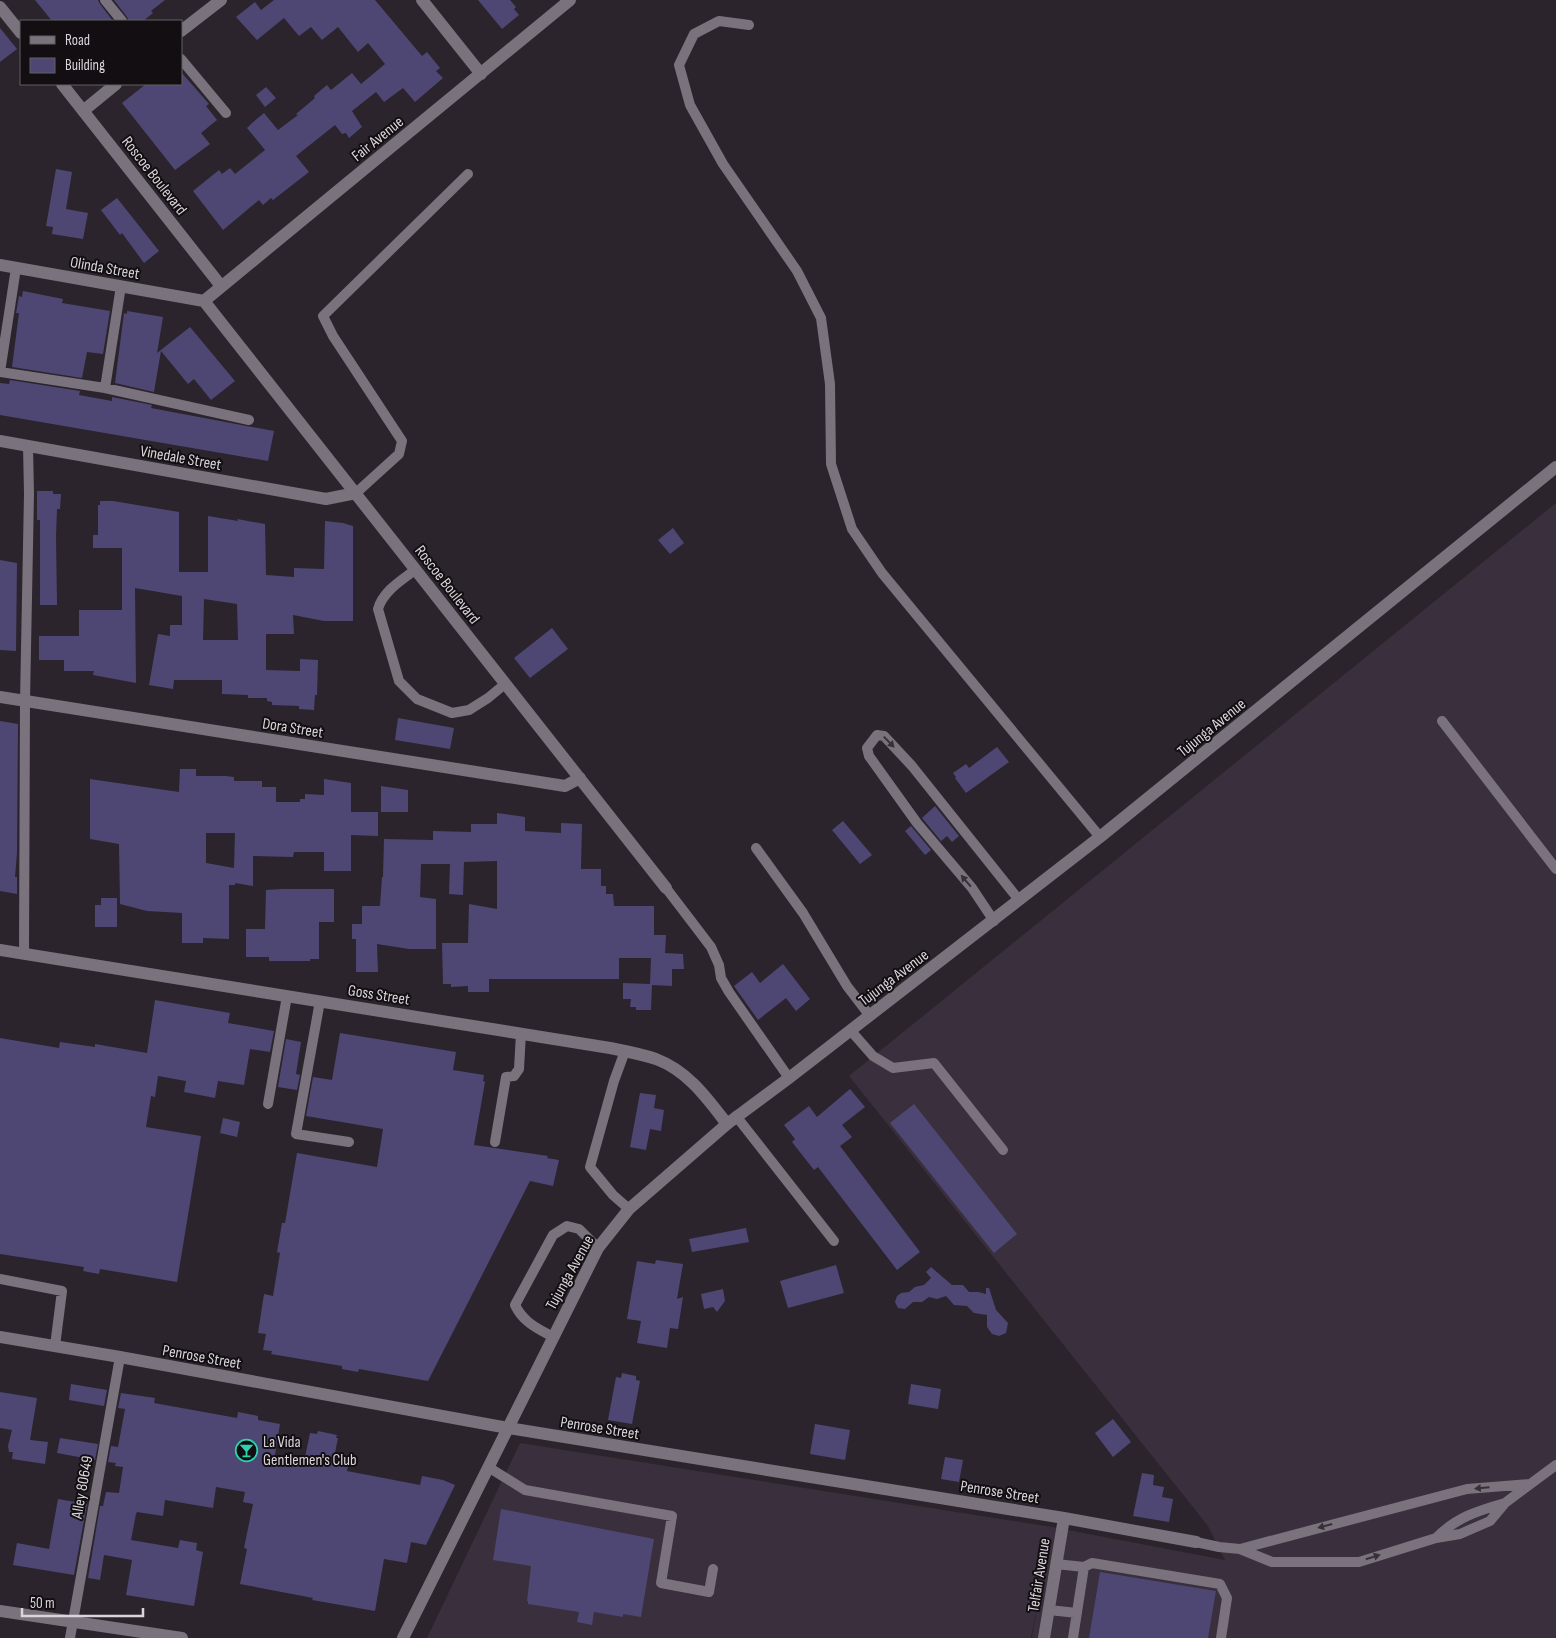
<svg xmlns="http://www.w3.org/2000/svg" width="1556" height="1638" font-family="'Sofia Sans Condensed',sans-serif">
<style>
.built{fill:#3a2f3c}
.building{fill:#4e4773;fill-rule:evenodd}
.lines{fill:none;stroke-linecap:round;stroke-linejoin:round}
.service{stroke:#7a727c;stroke-width:10}
.minor{stroke:#7a727c;stroke-width:12}
.tertiary{stroke:#7a727c;stroke-width:12}
.oneway{fill:#363137}
.labels{text-anchor:middle;stroke-width:4;stroke-linejoin:round;paint-order:stroke}
.street-label{font-size:16px;fill:#d9d5da;stroke:#120e12}
.poi-label{font-size:16px;fill:#d9d5da;stroke:#120e12;text-anchor:start}
</style>
<rect width="100%" height="100%" fill="#2b242d"/>
<path class="built" d="M 1556,503 L 1556,1638 L 1032,1638 L 1038,1602 L 1031,1638 L 427,1638 L 520,1443 L 1052,1527 L 1225,1560 L 1208,1526 L 849,1076 Z"/>
<path class="building" d="M 35,0 L 98,0 L 100,4 L 113,21 L 52,21 Z
M 114,0 L 165,0 L 151,11 L 153,13 L 143,21 L 129,21 L 127,17 Z
M 274,0 L 375,0 L 422,56 L 427,52 L 440,68 L 436,71 L 443,78 L 415,102 L 403,88 L 384,102 L 376,92 L 352,111 L 362,127 L 349,138 L 346,133 L 342,134 L 335,125 L 296,156 L 309,172 L 273,200 L 271,198 L 263,205 L 259,200 L 223,230 L 193,191 L 219,170 L 222,174 L 230,168 L 235,174 L 265,150 L 247,128 L 252,123 L 264,113 L 278,130 L 298,115 L 296,114 L 315,98 L 314,96 L 327,85 L 331,90 L 352,73 L 361,84 L 385,64 L 368,43 L 358,52 L 338,27 L 322,40 L 311,27 L 299,36 L 284,18 L 257,40 L 236,17 L 255,2 L 261,10 Z
M 478,0 L 510,0 L 516,7 L 514,9 L 519,15 L 502,29 Z
M 0,28 L 17,49 L 0,62 Z
M 181,72 L 209,104 L 206,106 L 217,120 L 201,133 L 210,144 L 175,170 L 122,103 L 146,84 L 181,84 Z
M 266,87 L 276,98 L 265,107 L 256,95 Z
M 56,169 L 72,172 L 66,209 L 88,213 L 83,239 L 52,234 L 53,227 L 46,226 Z
M 117,198 L 159,251 L 144,263 L 122,233 L 120,235 L 101,210 Z
M 23,291 L 63,299 L 62,303 L 110,311 L 103,354 L 87,352 L 82,378 L 12,367 L 19,313 L 16,313 L 19,296 L 22,297 Z
M 127,311 L 163,317 L 157,353 L 190,327 L 235,381 L 211,400 L 194,379 L 188,384 L 161,351 L 154,392 L 115,383 L 124,313 L 127,314 Z
M 10,380 L 80,391 L 79,395 L 112,401 L 112,397 L 152,405 L 151,408 L 274,431 L 268,461 L 0,415 L 0,383 L 9,384 Z
M 37,491 L 53,491 L 53,494 L 61,494 L 60,509 L 57,509 L 56,536 L 57,605 L 40,605 L 40,520 L 37,520 Z
M 100,501 L 113,501 L 179,512 L 179,572 L 208,572 L 208,516 L 238,521 L 237,519 L 265,524 L 266,575 L 294,577 L 294,568 L 324,569 L 325,521 L 343,523 L 353,526 L 353,621 L 324,621 L 293,615 L 294,634 L 266,634 L 266,670 L 300,671 L 300,659 L 318,660 L 317,695 L 315,695 L 314,710 L 299,709 L 299,706 L 272,705 L 272,702 L 267,701 L 267,698 L 248,698 L 248,695 L 222,694 L 222,680 L 174,680 L 173,689 L 149,685 L 158,634 L 170,636 L 170,625 L 182,625 L 182,596 L 135,588 L 136,683 L 93,675 L 94,671 L 64,671 L 64,660 L 39,660 L 39,636 L 79,636 L 79,610 L 122,610 L 122,548 L 93,548 L 93,535 L 98,535 L 98,505 L 100,505 ZM 204,599 L 237,604 L 238,640 L 203,640 Z
M 673,528 L 684,543 L 670,554 L 658,540 Z
M 0,560 L 17,563 L 16,651 L 0,650 Z
M 552,628 L 568,649 L 530,678 L 514,658 Z
M 398,718 L 454,728 L 450,749 L 395,740 Z
M 0,721 L 18,724 L 17,853 L 15,877 L 17,877 L 17,894 L 0,891 Z
M 997,747 L 1009,762 L 966,793 L 955,778 L 956,777 L 953,773 L 966,764 L 969,768 Z
M 180,769 L 196,769 L 196,776 L 226,776 L 234,777 L 234,781 L 262,781 L 262,787 L 276,787 L 276,802 L 300,802 L 300,799 L 305,799 L 305,794 L 324,795 L 324,779 L 351,783 L 351,812 L 378,812 L 378,836 L 351,835 L 351,871 L 324,871 L 324,852 L 294,852 L 293,857 L 253,856 L 253,886 L 235,883 L 235,885 L 229,885 L 229,939 L 203,938 L 203,943 L 182,943 L 182,913 L 147,911 L 120,904 L 119,844 L 90,839 L 90,779 L 179,792 ZM 206,833 L 235,833 L 234,868 L 206,863 Z
M 381,786 L 408,790 L 408,812 L 381,812 Z
M 935,806 L 959,836 L 952,842 L 947,836 L 941,841 L 922,818 Z
M 497,813 L 525,817 L 525,831 L 561,833 L 561,823 L 582,824 L 581,869 L 601,869 L 601,886 L 606,886 L 606,894 L 613,894 L 614,906 L 654,906 L 654,935 L 666,935 L 665,953 L 683,954 L 684,969 L 672,969 L 672,986 L 652,985 L 651,1010 L 636,1010 L 636,1007 L 630,1007 L 631,999 L 623,999 L 623,983 L 650,984 L 651,958 L 619,958 L 619,979 L 489,979 L 489,992 L 468,992 L 468,986 L 451,987 L 451,984 L 443,984 L 442,943 L 468,943 L 469,904 L 497,909 L 497,861 L 464,862 L 463,895 L 449,894 L 450,864 L 421,864 L 420,897 L 436,899 L 436,949 L 409,949 L 377,944 L 378,972 L 356,972 L 356,939 L 352,939 L 352,924 L 362,924 L 362,906 L 380,906 L 382,877 L 383,877 L 384,839 L 433,840 L 433,831 L 471,832 L 471,824 L 497,824 Z
M 843,821 L 872,855 L 860,864 L 832,830 Z
M 911,826 L 931,850 L 925,855 L 905,831 Z
M 282,889 L 334,889 L 334,922 L 319,922 L 319,959 L 310,959 L 310,961 L 269,961 L 269,957 L 246,957 L 246,929 L 265,929 L 266,890 Z
M 101,898 L 117,898 L 117,927 L 95,927 L 95,905 L 101,905 Z
M 783,964 L 810,999 L 796,1011 L 786,998 L 758,1020 L 734,986 L 752,972 L 760,983 Z
M 155,1000 L 230,1013 L 228,1023 L 274,1031 L 270,1052 L 250,1049 L 244,1085 L 218,1081 L 215,1098 L 184,1092 L 186,1081 L 158,1076 L 155,1097 L 151,1096 L 146,1127 L 201,1136 L 177,1282 L 100,1269 L 99,1274 L 83,1271 L 84,1267 L 0,1254 L 0,1038 L 59,1048 L 60,1042 L 95,1047 L 95,1044 L 147,1053 Z
M 340,1033 L 456,1052 L 453,1070 L 484,1075 L 483,1081 L 485,1082 L 474,1145 L 548,1156 L 547,1158 L 559,1160 L 553,1186 L 530,1181 L 428,1381 L 359,1369 L 358,1372 L 342,1369 L 342,1366 L 271,1354 L 272,1351 L 263,1350 L 266,1334 L 258,1333 L 264,1294 L 273,1296 L 280,1253 L 277,1252 L 282,1223 L 285,1223 L 297,1153 L 377,1167 L 383,1129 L 306,1116 L 313,1077 L 332,1080 Z
M 286,1039 L 301,1042 L 296,1074 L 300,1075 L 297,1090 L 278,1087 Z
M 850,1089 L 865,1107 L 842,1125 L 852,1137 L 840,1146 L 920,1252 L 897,1270 L 818,1167 L 814,1170 L 792,1142 L 795,1139 L 784,1125 L 809,1106 L 817,1117 Z
M 640,1093 L 656,1095 L 654,1108 L 664,1110 L 661,1131 L 650,1129 L 646,1150 L 630,1147 Z
M 914,1104 L 1017,1234 L 994,1253 L 890,1123 Z
M 223,1118 L 240,1122 L 237,1137 L 220,1133 Z
M 746,1228 L 749,1242 L 692,1252 L 689,1239 Z
M 656,1260 L 683,1264 L 677,1299 L 683,1297 L 678,1329 L 670,1328 L 667,1348 L 637,1343 L 641,1321 L 627,1319 L 637,1261 L 655,1264 Z
M 836,1265 L 844,1293 L 788,1308 L 780,1281 Z
M 931,1267 L 952,1285 L 963,1285 L 969,1292 L 978,1292 L 986,1294 L 986,1288 L 989,1288 L 996,1310 L 1008,1323 L 1006,1333 L 999,1336 L 992,1334 L 987,1327 L 987,1315 L 974,1313 L 967,1306 L 954,1305 L 946,1296 L 937,1299 L 929,1297 L 922,1302 L 913,1302 L 905,1309 L 898,1308 L 895,1302 L 897,1296 L 901,1293 L 909,1292 L 915,1287 L 924,1285 L 931,1278 L 926,1272 Z
M 723,1289 L 725,1301 L 717,1312 L 713,1307 L 704,1309 L 701,1294 Z
M 622,1373 L 636,1376 L 636,1380 L 640,1381 L 632,1424 L 608,1420 L 616,1377 L 621,1378 Z
M 71,1384 L 107,1390 L 104,1406 L 69,1400 Z
M 911,1384 L 941,1389 L 938,1409 L 908,1404 Z
M 0,1392 L 37,1398 L 30,1440 L 48,1442 L 45,1464 L 12,1459 L 13,1452 L 9,1452 L 8,1446 L 12,1430 L 0,1428 Z
M 121,1393 L 155,1398 L 154,1403 L 237,1418 L 238,1412 L 258,1416 L 258,1420 L 280,1424 L 274,1461 L 303,1467 L 310,1433 L 317,1434 L 318,1431 L 337,1435 L 336,1438 L 338,1438 L 335,1453 L 350,1456 L 347,1471 L 420,1485 L 422,1476 L 443,1480 L 455,1485 L 426,1545 L 411,1542 L 407,1563 L 384,1559 L 375,1611 L 312,1600 L 313,1598 L 240,1584 L 247,1549 L 244,1548 L 253,1504 L 243,1502 L 245,1492 L 216,1487 L 213,1508 L 165,1500 L 163,1516 L 137,1512 L 136,1514 L 131,1540 L 178,1548 L 180,1540 L 197,1543 L 196,1550 L 203,1552 L 194,1606 L 126,1595 L 132,1560 L 104,1555 L 100,1580 L 88,1578 L 100,1506 L 103,1506 L 106,1492 L 119,1493 L 123,1467 L 115,1466 L 116,1463 L 108,1462 L 111,1446 L 118,1447 L 125,1409 L 118,1408 Z
M 1113,1419 L 1131,1442 L 1113,1457 L 1095,1433 Z
M 815,1424 L 850,1430 L 845,1460 L 810,1454 Z
M 60,1438 L 98,1444 L 95,1460 L 57,1453 Z
M 945,1457 L 963,1460 L 959,1482 L 941,1479 Z
M 1142,1473 L 1154,1475 L 1153,1485 L 1164,1487 L 1162,1497 L 1173,1499 L 1169,1522 L 1133,1516 Z
M 58,1499 L 87,1504 L 74,1575 L 13,1565 L 17,1543 L 49,1549 Z
M 501,1509 L 654,1539 L 641,1617 L 623,1614 L 623,1617 L 594,1612 L 592,1625 L 577,1622 L 579,1612 L 528,1604 L 528,1601 L 527,1601 L 531,1566 L 493,1560 Z
M 1100,1572 L 1216,1591 L 1208,1638 L 1089,1638 Z"/>
<g class="lines">
<path class="service" d="M 105,0 L 122,21
M 749,25 L 719,21 L 694,34 L 679,65 L 690,105 L 723,164 L 797,271 L 821,318 L 830,384 L 831,464 L 852,529 L 882,573 L 1100,837
M 181,59 L 226,113
M 0,372 L 105,388 L 121,286
M 0,372 L 16,268
M 105,388 L 249,420
M 356,493 L 399,454 L 402,441 L 333,336 L 323,316 L 468,174
M 415,570 C 402,580 383,591 378,609 L 399,681 L 417,699 L 452,713 L 469,710 L 488,698 L 505,684
M 1442,721 L 1556,869
M 756,848 L 803,913 L 847,986 L 870,1016
M 666,888 L 711,947 L 719,965 L 721,978 L 729,992 L 789,1078
M 994,921 L 972,888 L 917,823 L 869,756 L 867,748 L 877,735 L 884,736 L 912,766 L 1019,900
M 24,953 L 25,701 L 29,494 L 28,446
M 320,1001 L 296,1134 L 349,1142
M 851,1031 L 873,1056 L 893,1068 L 934,1063 L 1003,1150
M 625,1051 L 614,1081 L 590,1167 L 613,1195 L 629,1209
M 268,1104 L 287,996
M 736,1116 L 834,1241
M 495,1142 L 506,1077 L 514,1076 L 519,1069 L 521,1033
M 0,1279 L 62,1291 L 55,1346
M 553,1337 C 537,1328 523,1322 515,1305 L 553,1235 L 567,1226 L 579,1229 L 598,1248
M 488,1467 L 525,1490 L 672,1516 L 661,1583 L 709,1592 L 713,1569
M 1436,1538 C 1457,1517 1477,1511 1505,1503
M 1196,1542 L 1219,1547 L 1240,1549 L 1467,1489 L 1530,1484
M 1240,1549 L 1272,1562 L 1359,1562 L 1436,1538 L 1460,1534 L 1490,1521 L 1505,1503 L 1556,1465
M 1056,1564 L 1084,1567
M 1049,1610 L 1077,1613
M 70,1638 L 120,1357
M 1073,1638 L 1084,1567 L 1092,1563 L 1220,1584 L 1227,1598 L 1221,1638"/>
<path class="minor" d="M 422,0 L 481,74
M 0,7 L 21,33
M 181,31 L 221,0
M 62,84 L 221,286
M 83,111 L 116,84
M 0,265 L 204,301
M 204,301 L 666,888
M 204,301 L 570,0
M 0,441 L 326,499 L 356,493
M 0,697 L 565,786 L 580,778
M 0,950 L 610,1048 C 625,1051 641,1054 656,1059 C 688,1071 707,1098 727,1124
M 0,1611 L 182,1638
M 403,1638 L 508,1428 L 1064,1518 L 1196,1542
M 1044,1638 L 1064,1518"/>
<path class="tertiary" d="M 0,1337 L 120,1357 L 508,1428 L 598,1248 L 629,1209 L 727,1124 L 789,1078 L 1100,837 L 1556,467"/>
</g>
<defs><path id="oneway-solid" d="M-6-.8H1V-3.2L6.5 0L1 3.2V.8H-6Z" transform="scale(1.25)"/></defs>
<g class="oneway">
<use href="#oneway-solid" transform="translate(889 742) rotate(46)"/>
<use href="#oneway-solid" transform="translate(966 881) rotate(-131)"/>
<use href="#oneway-solid" transform="translate(1482 1488) rotate(175)"/>
<use href="#oneway-solid" transform="translate(1325 1526) rotate(165)"/>
<use href="#oneway-solid" transform="translate(1373 1557) rotate(-17)"/>
</g>
<defs>
<symbol id="bar-ring" viewBox="-11 -11 22 22"><circle r="9.5" fill="#120e12" stroke="#2bd5ac" stroke-width="1.5"/><path d="M-6-5H6L.8 .8V4.5H3.5V6h-7V4.5H-.8V.8Z" fill="#2bd5ac"/></symbol>
</defs>
<g fill-rule="evenodd">
<use href="#bar-ring" x="234" y="1438" width="25" height="25"/>
</g>
<g class="labels">
<g class="street-label">
<text transform="translate(377 138) rotate(-39)" y="6">Fair Avenue</text>
<text transform="translate(155 175) rotate(52)" y="6">Roscoe Boulevard</text>
<text transform="translate(105 267) rotate(10)" y="6">Olinda Street</text>
<text transform="translate(181 457) rotate(10)" y="6">Vinedale Street</text>
<text transform="translate(448 584) rotate(52)" y="6">Roscoe Boulevard</text>
<text transform="translate(293 727) rotate(9)" y="6">Dora Street</text>
<text transform="translate(1211 727) rotate(-39)" y="6">Tujunga Avenue</text>
<text transform="translate(893 977) rotate(-37)" y="6">Tujunga Avenue</text>
<text transform="translate(379 994) rotate(9)" y="6">Goss Street</text>
<text transform="translate(569 1272) rotate(-61)" y="6">Tujunga Avenue</text>
<text transform="translate(202 1356) rotate(10)" y="6">Penrose Street</text>
<text transform="translate(600 1427) rotate(9)" y="6">Penrose Street</text>
<text transform="translate(81 1487) rotate(-80)" y="6">Alley 80649</text>
<text transform="translate(1000 1491) rotate(9)" y="6">Penrose Street</text>
<text transform="translate(1038 1575) rotate(-81)" y="6">Telfair Avenue</text>
</g>
<g class="poi-label">
<text x="263" y="1447">La Vida<tspan x="263" dy="18">Gentlemen's Club</tspan></text>
</g>
</g>
<rect x="20" y="20" width="162" height="65" fill="#120e12" stroke="#625e62"/>
<rect x="30" y="36" width="25" height="8" fill="#7a727c" stroke="#625e62"/>
<text x="65" y="45" font-size="15" fill="#d9d5da">Road</text>
<rect x="30" y="58" width="25" height="15" fill="#4e4773" stroke="#625e62"/>
<text x="65" y="70" font-size="15" fill="#d9d5da">Building</text>
<path d="M22 1608v8h121v-8" fill="none" stroke="#d9d5da" stroke-width="2.5"/>
<text x="30" y="1608" font-size="15" fill="#d9d5da" stroke="#120e12" stroke-width="4" paint-order="stroke">50 m</text>
</svg>
